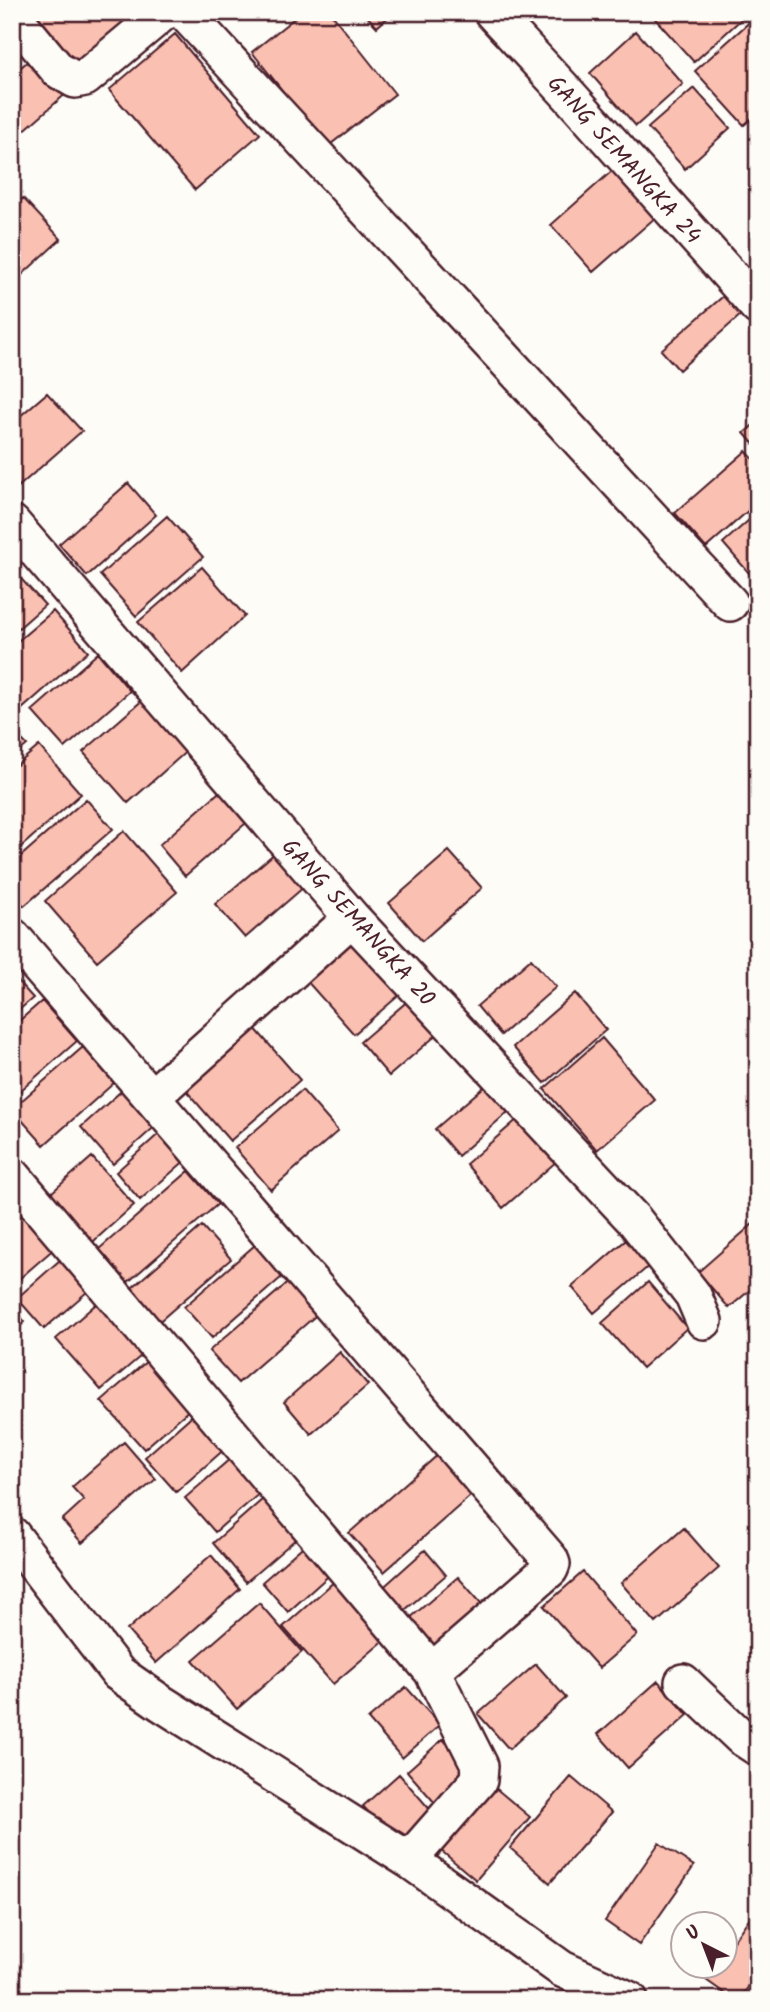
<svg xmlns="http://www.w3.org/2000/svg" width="770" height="2012" font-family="Kalam,sans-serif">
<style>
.building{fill:#fac0b1;stroke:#4a1f2b;stroke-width:2}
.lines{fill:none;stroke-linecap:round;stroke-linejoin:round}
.minor-casing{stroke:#4a1f2b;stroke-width:40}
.minor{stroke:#fdfcf7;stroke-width:35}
.labels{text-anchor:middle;stroke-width:5;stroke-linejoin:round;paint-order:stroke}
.street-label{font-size:23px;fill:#4a1f2b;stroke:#fdfcf7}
</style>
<rect width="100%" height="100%" fill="#fdfcf7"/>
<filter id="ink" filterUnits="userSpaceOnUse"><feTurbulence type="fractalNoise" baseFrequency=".0143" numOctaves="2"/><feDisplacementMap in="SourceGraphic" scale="14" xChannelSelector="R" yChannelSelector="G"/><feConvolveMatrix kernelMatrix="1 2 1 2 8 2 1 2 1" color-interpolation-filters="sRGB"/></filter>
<g filter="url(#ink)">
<path class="building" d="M 30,12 L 141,12 L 80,68 Z
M 302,12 L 330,12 L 395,94 L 327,147 L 252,52 Z
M 363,12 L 394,12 L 377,27 Z
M 649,12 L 745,12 L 747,14 L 694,62 Z
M 754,18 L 758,22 L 758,113 L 744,125 L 695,71 Z
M 636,31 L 683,84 L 636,126 L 590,73 Z
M 175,34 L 260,134 L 195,190 L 109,90 Z
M 36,54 L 69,91 L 12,141 L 12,75 Z
M 694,88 L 730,128 L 685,169 L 648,128 Z
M 622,162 L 664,210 L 593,272 L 551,225 Z
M 23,198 L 61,239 L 12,284 L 12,208 Z
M 735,286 L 752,305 L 679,370 L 661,350 Z
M 47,393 L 82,431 L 17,488 L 12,482 L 12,423 Z
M 758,421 L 758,449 L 744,433 Z
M 746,451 L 758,464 L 758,502 L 706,548 L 675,513 Z
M 128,483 L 156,515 L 87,576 L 59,544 Z
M 758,512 L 758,579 L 756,581 L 723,543 Z
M 167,516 L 203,557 L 136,616 L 100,575 Z
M 202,567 L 245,616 L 182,673 L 138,622 Z
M 12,569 L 45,605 L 12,634 Z
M 53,611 L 88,651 L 22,709 L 12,698 L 12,646 Z
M 98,653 L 130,691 L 65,748 L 32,711 Z
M 145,698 L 189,749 L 128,803 L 83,752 Z
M 12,730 L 27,745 L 12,758 Z
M 39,746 L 81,794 L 14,853 L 12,769 Z
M 226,786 L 253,817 L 185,876 L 159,845 Z
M 86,799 L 113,829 L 24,906 L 12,892 L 12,864 Z
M 124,831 L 177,892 L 97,961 L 45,901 Z
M 449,851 L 482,888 L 422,941 L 389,903 Z
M 275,853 L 304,887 L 245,938 L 215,904 Z
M 355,936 L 403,992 L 354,1034 L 305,979 Z
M 531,959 L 556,987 L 501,1035 L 477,1006 Z
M 12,975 L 33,998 L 12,1016 Z
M 575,993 L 606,1030 L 545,1083 L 513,1047 Z
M 410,999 L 440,1032 L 389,1076 L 360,1042 Z
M 42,1001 L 77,1041 L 12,1098 L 12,1027 Z
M 253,1026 L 300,1080 L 230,1141 L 183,1087 Z
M 602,1038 L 655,1100 L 597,1150 L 544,1089 Z
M 83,1047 L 114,1083 L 44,1145 L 12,1109 Z
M 128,1085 L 160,1122 L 113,1164 L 81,1127 Z
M 485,1086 L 508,1112 L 458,1156 L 435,1129 Z
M 302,1090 L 338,1131 L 271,1190 L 235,1148 Z
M 519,1118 L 557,1161 L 503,1208 L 466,1164 Z
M 171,1123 L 196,1151 L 140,1200 L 116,1172 Z
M 92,1157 L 134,1205 L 85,1249 L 43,1200 Z
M 189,1171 L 218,1204 L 128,1282 L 99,1249 Z
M 12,1202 L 56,1247 L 12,1285 Z
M 754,1223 L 758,1228 L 758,1283 L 729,1308 L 698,1272 Z
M 202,1226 L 231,1259 L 154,1326 L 126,1293 Z
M 263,1238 L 290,1270 L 212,1338 L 184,1307 Z
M 626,1240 L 649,1266 L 594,1313 L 572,1287 Z
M 60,1260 L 87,1292 L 44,1329 L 17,1298 Z
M 292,1279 L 321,1311 L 238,1383 L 209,1351 Z
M 648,1282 L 687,1328 L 642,1368 L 602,1323 Z
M 103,1298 L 148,1350 L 101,1390 L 56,1339 Z
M 12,1307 L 25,1322 L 12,1333 Z
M 340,1352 L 368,1385 L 311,1434 L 284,1402 Z
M 147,1361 L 190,1409 L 144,1449 L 101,1401 Z
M 196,1412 L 227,1447 L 176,1492 L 145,1457 Z
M 124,1442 L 156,1479 L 82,1543 L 62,1520 L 84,1500 L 72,1487 Z
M 440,1453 L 475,1492 L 384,1572 L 349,1533 Z
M 231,1458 L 261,1492 L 215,1532 L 185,1498 Z
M 263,1499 L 297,1538 L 246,1582 L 213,1543 Z
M 684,1528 L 719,1568 L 656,1623 L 621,1583 Z
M 308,1542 L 334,1571 L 288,1612 L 262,1582 Z
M 425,1550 L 446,1575 L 399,1615 L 378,1592 Z
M 211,1555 L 240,1589 L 156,1663 L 127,1630 Z
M 583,1572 L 637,1635 L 599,1668 L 544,1606 Z
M 458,1577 L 489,1612 L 441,1655 L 409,1619 Z
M 336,1580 L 387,1638 L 333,1684 L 283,1627 Z
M 259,1603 L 302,1652 L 237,1709 L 193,1660 Z
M 536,1664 L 566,1698 L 509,1749 L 478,1714 Z
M 658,1681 L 688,1715 L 628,1768 L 598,1734 Z
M 406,1687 L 440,1725 L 402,1758 L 368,1719 Z
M 443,1739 L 471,1772 L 435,1803 L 407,1771 Z
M 399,1774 L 433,1813 L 397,1845 L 363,1806 Z
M 571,1777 L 612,1812 L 550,1883 L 510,1848 Z
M 493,1786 L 530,1817 L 476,1880 L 439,1849 Z
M 758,1833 L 758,1854 L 748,1847 Z
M 659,1843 L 694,1866 L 639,1945 L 605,1921 Z
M 758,1906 L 758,1973 L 739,2000 L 734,2000 L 706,1980 L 715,1966 L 724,1966 L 724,1954 Z"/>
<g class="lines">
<defs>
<path id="minor" d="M 184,12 L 730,603
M 492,12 L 569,95 L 758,307
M 12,14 L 58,70 L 75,80 L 85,78 L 164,12
M 12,523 L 352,918 L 635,1221 L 693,1295 L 704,1321
M 12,936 L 550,1559 L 552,1564 L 550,1569 L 432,1671 L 480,1766 L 479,1780 L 409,1860
M 152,1097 L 352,918
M 12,1175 L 432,1671
M 12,1535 L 118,1673 L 161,1703 L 409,1860 L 562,1969 L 630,2000
M 683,1682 L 741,1737 L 758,1748"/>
</defs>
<use href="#minor" class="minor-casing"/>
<use href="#minor" class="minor"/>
</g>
</g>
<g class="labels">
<g class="street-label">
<text transform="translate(625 159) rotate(48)" y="8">GANG SEMANGKA 24</text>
<text transform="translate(359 922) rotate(48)" y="8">GANG SEMANGKA 20</text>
</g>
</g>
<rect width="770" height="2012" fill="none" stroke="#fdfcf7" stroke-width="42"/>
<rect x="21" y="21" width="728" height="1970" fill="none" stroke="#4a1f2b" stroke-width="2.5" filter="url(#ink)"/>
<g transform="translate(704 1945) rotate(318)"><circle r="33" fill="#fdfcf7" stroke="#b5a4a5" stroke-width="2"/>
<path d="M0-5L12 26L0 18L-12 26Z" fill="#4a1f2b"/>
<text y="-10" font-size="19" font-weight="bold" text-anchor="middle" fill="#4a1f2b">U</text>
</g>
</svg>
